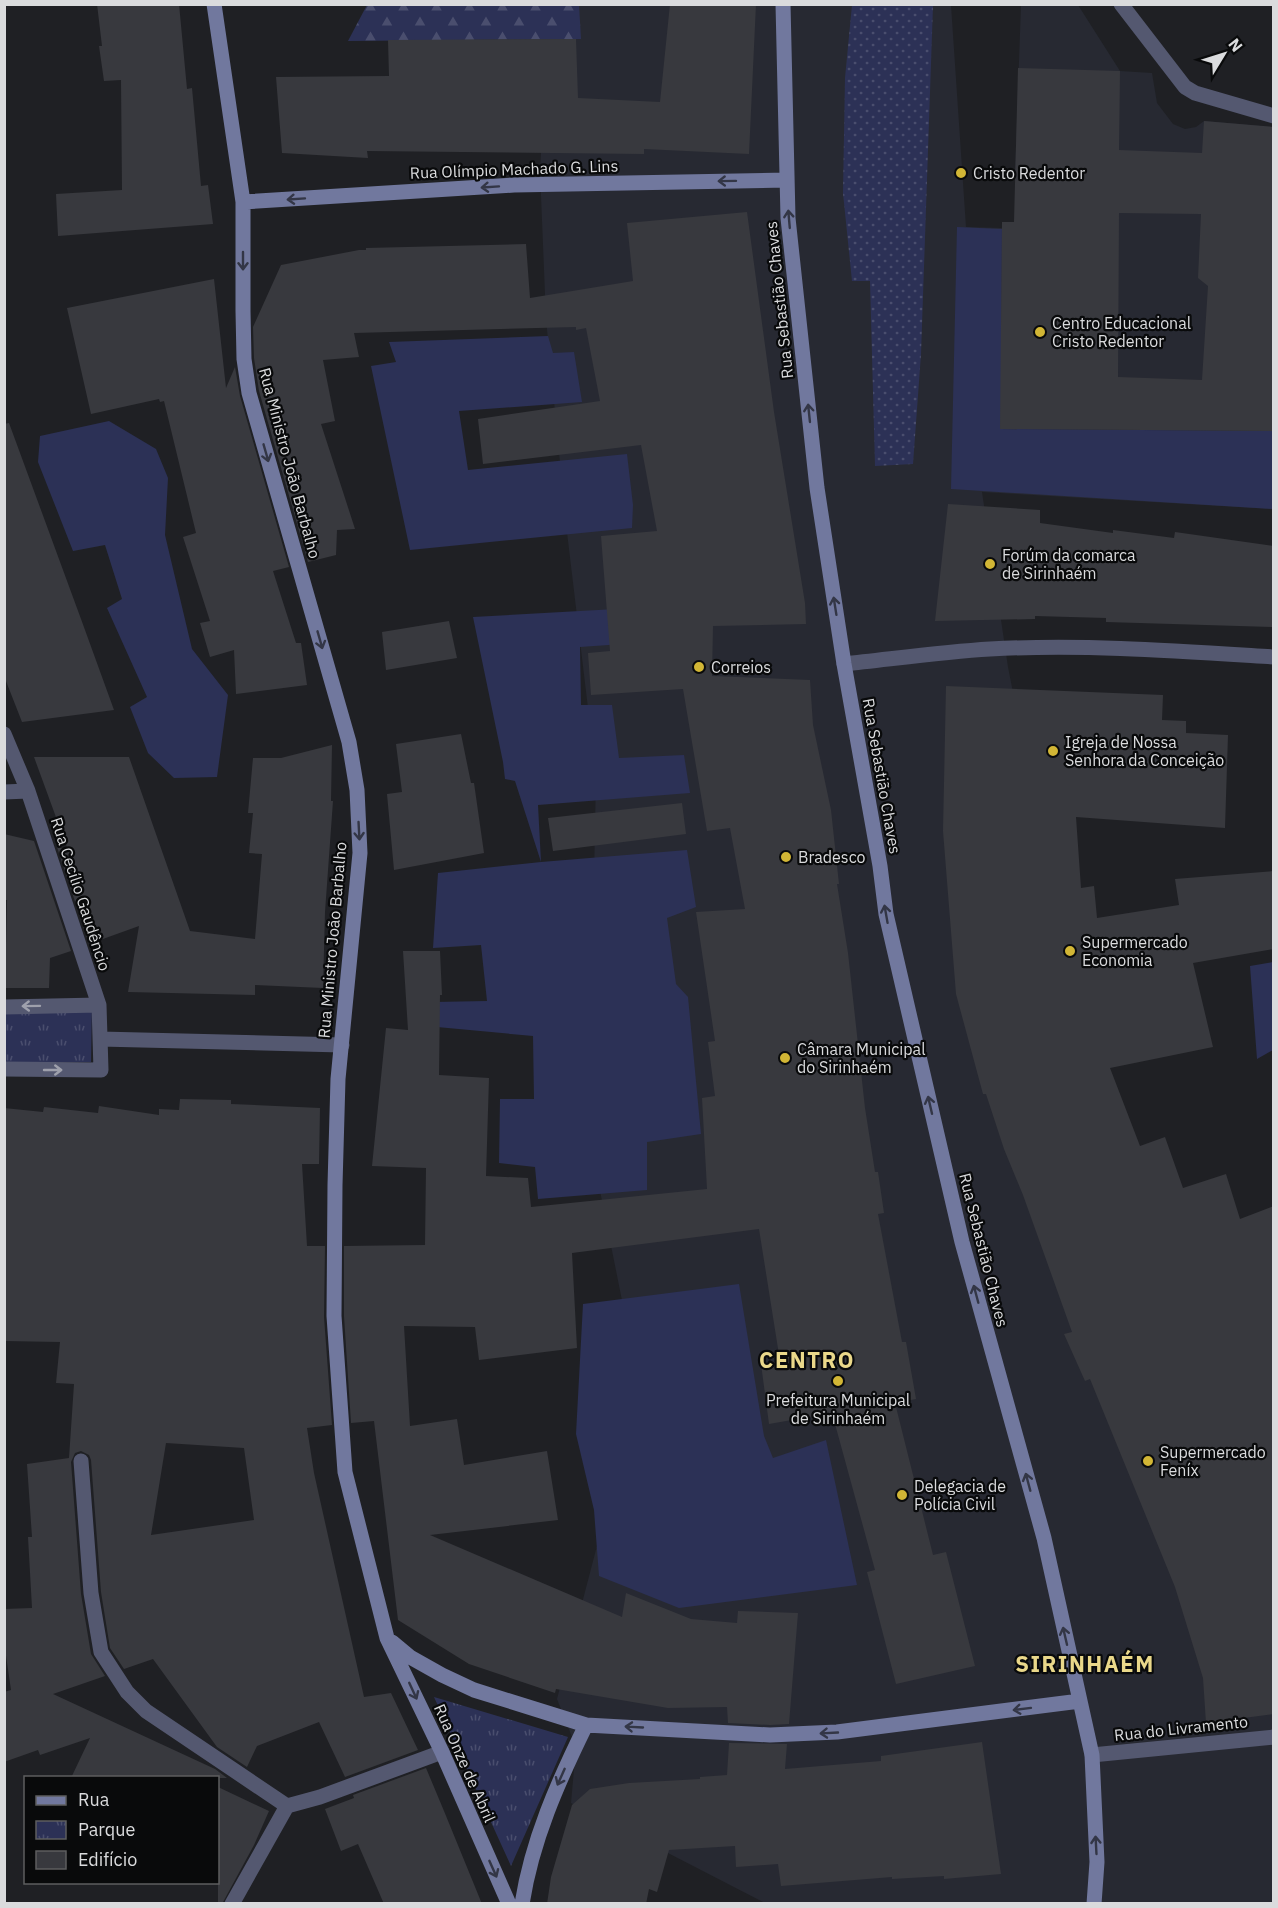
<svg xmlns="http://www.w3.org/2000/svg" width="1278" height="1908" font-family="'IBM Plex Sans',sans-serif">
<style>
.built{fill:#272932}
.grass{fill:#2c3156}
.forest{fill:url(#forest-firs)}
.park{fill:url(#park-tufts)}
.garden{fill:url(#garden-dots)}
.building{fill:#38393e;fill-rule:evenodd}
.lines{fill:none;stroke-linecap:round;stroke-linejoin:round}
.lane{stroke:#545870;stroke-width:15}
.street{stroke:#545870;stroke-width:15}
.secondary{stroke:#71789e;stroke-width:15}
.oneway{stroke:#333646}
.oneway2{stroke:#9ea0ac}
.poi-dot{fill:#d2b635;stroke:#090a0b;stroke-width:2}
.labels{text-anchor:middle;stroke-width:4.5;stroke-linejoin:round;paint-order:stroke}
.street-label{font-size:16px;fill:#dadbdd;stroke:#090a0b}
.poi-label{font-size:16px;fill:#dadbdd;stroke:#090a0b;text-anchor:start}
.district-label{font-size:22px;font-weight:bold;letter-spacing:1.5px;fill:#ead88a;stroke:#090a0b}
</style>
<defs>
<pattern id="forest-firs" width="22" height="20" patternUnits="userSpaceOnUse" patternTransform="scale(1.5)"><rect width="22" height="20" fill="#2c3156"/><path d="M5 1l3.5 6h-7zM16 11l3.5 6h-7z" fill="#4a4e6e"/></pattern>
<pattern id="park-tufts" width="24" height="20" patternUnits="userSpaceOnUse" patternTransform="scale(1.5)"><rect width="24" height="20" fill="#2c3156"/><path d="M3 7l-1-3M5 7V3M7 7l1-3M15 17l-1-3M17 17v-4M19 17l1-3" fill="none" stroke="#4a4e6e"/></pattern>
<pattern id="garden-dots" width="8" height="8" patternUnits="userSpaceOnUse" patternTransform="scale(1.5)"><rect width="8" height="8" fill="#2c3156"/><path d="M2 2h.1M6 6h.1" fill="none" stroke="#4a4e6e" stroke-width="1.8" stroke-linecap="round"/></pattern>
</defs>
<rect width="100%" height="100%" fill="#1f2024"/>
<path class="built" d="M 557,5 L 951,5 L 966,227 L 1002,228 L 1036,222 L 1015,173 L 1021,5 L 1078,5 L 1120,71 L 1152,73 L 1157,103 L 1173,124 L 1185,129 L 1196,127 L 1204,121 L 1273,127 L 1273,509 L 982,492 L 1008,667 L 1043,846 L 1273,1627 L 1273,1903 L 765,1903 L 571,1803 L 576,1747 L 557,1699 L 639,1385 L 589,1136 L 596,775 L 566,524 L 546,319 L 540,171 L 546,63 L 557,16 Z"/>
<path class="grass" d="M 957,227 L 1002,229 L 1001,429 L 1272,431 L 1273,397 L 1273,509 L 951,489 Z
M 548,336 L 553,353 L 574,352 L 582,402 L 459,411 L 468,470 L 627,454 L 633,505 L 632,528 L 410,550 L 371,366 L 396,362 L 389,342 Z
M 109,421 L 156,449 L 168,478 L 165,535 L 192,649 L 228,695 L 217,777 L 174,778 L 148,753 L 130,707 L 147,697 L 107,608 L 122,599 L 105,545 L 73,551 L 38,462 L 40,436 Z
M 634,608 L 637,643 L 580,647 L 581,705 L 612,705 L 619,758 L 684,755 L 690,793 L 538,805 L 541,862 L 687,850 L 696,907 L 667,918 L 676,984 L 688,997 L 701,1134 L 647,1142 L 647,1190 L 538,1199 L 535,1167 L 499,1163 L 500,1099 L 534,1099 L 533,1036 L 437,1027 L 434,1002 L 487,1001 L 481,945 L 433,948 L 438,873 L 541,862 L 515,781 L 505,779 L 503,762 L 473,617 Z
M 1273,962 L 1273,1050 L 1257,1059 L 1250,966 Z
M 739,1284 L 764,1436 L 773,1458 L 826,1440 L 857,1585 L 679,1608 L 599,1576 L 594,1510 L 576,1434 L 583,1304 Z"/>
<path class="forest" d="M 367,5 L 579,5 L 581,39 L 348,41 Z"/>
<path class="park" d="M 5,1003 L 92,1004 L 91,1062 L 5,1062 Z
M 434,1697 L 568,1737 L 511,1866 Z"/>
<path class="garden" d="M 852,5 L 933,5 L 921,354 L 913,464 L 875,466 L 870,281 L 852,281 L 843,193 L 845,78 Z"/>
<path class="building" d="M 97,4 L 179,4 L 187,89 L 192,88 L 201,186 L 208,185 L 213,224 L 58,236 L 56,194 L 122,190 L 121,80 L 104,81 L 99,46 L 102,46 Z
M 670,4 L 756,4 L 749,154 L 644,149 L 644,154 L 367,151 L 368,158 L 282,153 L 276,77 L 389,76 L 388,40 L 576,39 L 578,98 L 660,102 Z
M 1018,68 L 1120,71 L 1119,150 L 1202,153 L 1204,121 L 1274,127 L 1273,431 L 1000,429 L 1002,222 L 1014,222 ZM 1119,213 L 1201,214 L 1198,278 L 1208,286 L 1202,380 L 1118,377 Z
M 747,212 L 774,412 L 805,603 L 806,624 L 713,626 L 712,676 L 810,680 L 813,725 L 831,810 L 839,884 L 837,884 L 848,953 L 865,1108 L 875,1172 L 878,1172 L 884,1213 L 878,1214 L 902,1342 L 906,1342 L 916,1399 L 895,1403 L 933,1555 L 946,1552 L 975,1666 L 896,1684 L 867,1572 L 875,1570 L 832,1413 L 769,1424 L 761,1364 L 780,1361 L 759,1229 L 572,1253 L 577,1348 L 479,1360 L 475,1327 L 404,1326 L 410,1426 L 457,1419 L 464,1465 L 547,1451 L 558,1520 L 430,1535 L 622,1617 L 626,1593 L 691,1619 L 737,1623 L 738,1611 L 798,1613 L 789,1724 L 770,1725 L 728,1723 L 727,1707 L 668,1708 L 556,1689 L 555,1693 L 469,1664 L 398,1620 L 374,1421 L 351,1423 L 344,1316 L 344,1246 L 425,1245 L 426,1168 L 372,1166 L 386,1028 L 408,1030 L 403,951 L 440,951 L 442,995 L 440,995 L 439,1075 L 489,1078 L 486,1176 L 528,1178 L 531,1207 L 707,1189 L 702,1098 L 715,1096 L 708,1042 L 715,1041 L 696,912 L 745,909 L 730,828 L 707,831 L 683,689 L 591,695 L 588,653 L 610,651 L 601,536 L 657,531 L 641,445 L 483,464 L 478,419 L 600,401 L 586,328 L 576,330 L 576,327 L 354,333 L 359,357 L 323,360 L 335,421 L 321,424 L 355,529 L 337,530 L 336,555 L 308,562 L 259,391 L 254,358 L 253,327 L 281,265 L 359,250 L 366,250 L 366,248 L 526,244 L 530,298 L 633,281 L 627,223 Z
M 214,279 L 226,388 L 235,367 L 240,396 L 289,567 L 273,571 L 296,643 L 301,643 L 307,685 L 236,694 L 234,650 L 210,657 L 200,623 L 210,621 L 183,537 L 196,533 L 164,401 L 160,402 L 159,399 L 91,414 L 67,308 Z
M 9,423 L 81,619 L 114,710 L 22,722 L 4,676 L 4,424 Z
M 948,504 L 1040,510 L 1040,523 L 1113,533 L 1113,530 L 1174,538 L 1175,532 L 1274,546 L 1274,627 L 1106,622 L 1106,618 L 1035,616 L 1035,619 L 935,621 Z
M 449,621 L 457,658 L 386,670 L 382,632 Z
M 946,686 L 1163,695 L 1162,720 L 1186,721 L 1186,733 L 1228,735 L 1225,828 L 1076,817 L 1081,888 L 1094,886 L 1097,918 L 1179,905 L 1175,879 L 1274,871 L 1274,949 L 1193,963 L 1213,1047 L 1110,1068 L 1140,1146 L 1165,1137 L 1183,1188 L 1226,1174 L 1240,1219 L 1274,1206 L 1274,1714 L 1206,1723 L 1203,1678 L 1175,1587 L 1090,1379 L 1085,1381 L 1064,1334 L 1072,1332 L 1023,1195 L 1004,1149 L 986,1094 L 983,1094 L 956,994 L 943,831 Z
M 461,734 L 471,783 L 474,783 L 484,853 L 394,870 L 387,794 L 402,792 L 396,744 Z
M 332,745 L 331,801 L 333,801 L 325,912 L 323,988 L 255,985 L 255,995 L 128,992 L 139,926 L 89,944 L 57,847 L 68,850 L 34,757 L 129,757 L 190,931 L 255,939 L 262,854 L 249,853 L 253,813 L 248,813 L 253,758 L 281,758 Z
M 682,803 L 686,834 L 553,851 L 548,818 Z
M 4,834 L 34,841 L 71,951 L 50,958 L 49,988 L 5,988 L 7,900 L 4,900 Z
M 180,1099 L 231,1100 L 231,1104 L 320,1108 L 319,1164 L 302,1164 L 307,1246 L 325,1246 L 324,1317 L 332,1425 L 307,1428 L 314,1473 L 364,1697 L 391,1693 L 418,1750 L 345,1777 L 319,1722 L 257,1746 L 247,1767 L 217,1747 L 153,1659 L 124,1669 L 110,1648 L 101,1592 L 91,1460 L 89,1455 L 81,1451 L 75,1453 L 71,1462 L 81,1594 L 91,1654 L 105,1676 L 53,1694 L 215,1769 L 227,1778 L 71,1778 L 90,1738 L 40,1755 L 38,1750 L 4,1762 L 4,1692 L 11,1690 L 4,1642 L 4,1609 L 32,1608 L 28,1537 L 32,1537 L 27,1464 L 69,1458 L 74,1384 L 56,1383 L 60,1342 L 4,1341 L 4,1108 L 43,1112 L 44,1107 L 98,1113 L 99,1106 L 159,1115 L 159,1109 L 179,1110 ZM 166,1443 L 244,1448 L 254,1520 L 151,1535 Z
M 982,1742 L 1001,1874 L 944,1879 L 944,1876 L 892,1879 L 892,1877 L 781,1886 L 778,1864 L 736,1867 L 735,1846 L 669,1850 L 657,1892 L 649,1889 L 646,1904 L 547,1904 L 551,1877 L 572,1805 L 590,1789 L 629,1783 L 700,1779 L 700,1777 L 727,1775 L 729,1743 L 787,1744 L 785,1769 L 881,1761 L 881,1756 Z
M 426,1768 L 444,1811 L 482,1904 L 384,1904 L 358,1844 L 341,1851 L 325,1809 L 354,1798 L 353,1795 Z
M 218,1787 L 269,1811 L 254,1845 L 222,1904 L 218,1904 Z"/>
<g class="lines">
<path class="lane" d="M 81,1461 L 91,1593 L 101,1652 L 127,1692 L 146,1711 L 287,1806 L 320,1797 L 442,1752
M 232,1904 L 287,1806"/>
<path class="street" d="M 1121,4 L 1185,87 L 1195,93 L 1274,116
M 844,664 C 892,659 941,652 990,649 C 1085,644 1179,651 1274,657
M 4,734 L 28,791 L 99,1005 L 101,1070 L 4,1069
M 4,792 L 28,791
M 4,1007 L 99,1005
M 100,1039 L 342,1045
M 1092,1755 L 1274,1737"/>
<path class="secondary" d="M 214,4 L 243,202 L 243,311 L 244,359 L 249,393 L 349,742 L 357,790 L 360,853 L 338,1079 L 335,1185 L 334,1316 L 345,1472 L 387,1638 L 442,1752 L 509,1904
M 783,4 L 788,218 L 817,488 L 844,664 L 880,866 L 886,914 L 962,1242 L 1044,1538 L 1092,1755 L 1097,1862 L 1094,1904
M 243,202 L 514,185 L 786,180
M 392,1642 L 410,1657 L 442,1675 L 474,1690 L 586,1725 L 770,1735 L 837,1732 L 1080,1701
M 522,1904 C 532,1840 558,1782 586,1725"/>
</g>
<defs><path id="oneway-shaft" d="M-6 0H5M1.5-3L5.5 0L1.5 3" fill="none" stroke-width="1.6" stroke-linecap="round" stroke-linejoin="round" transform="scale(1.5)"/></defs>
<g class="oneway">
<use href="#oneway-shaft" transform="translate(727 181) rotate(179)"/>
<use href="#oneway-shaft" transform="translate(490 187) rotate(176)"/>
<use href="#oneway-shaft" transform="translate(296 199) rotate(176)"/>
<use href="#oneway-shaft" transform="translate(789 219) rotate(-95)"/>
<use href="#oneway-shaft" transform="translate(243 261) rotate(90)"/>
<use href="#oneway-shaft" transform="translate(809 413) rotate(-96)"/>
<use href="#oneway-shaft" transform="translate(266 453) rotate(74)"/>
<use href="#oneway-shaft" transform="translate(835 606) rotate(-99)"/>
<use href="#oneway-shaft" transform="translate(320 640) rotate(74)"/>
<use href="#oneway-shaft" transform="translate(359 831) rotate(87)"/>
<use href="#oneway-shaft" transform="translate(886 914) rotate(-100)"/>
<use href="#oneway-shaft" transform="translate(930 1105) rotate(-103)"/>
<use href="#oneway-shaft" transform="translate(976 1294) rotate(-105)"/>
<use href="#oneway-shaft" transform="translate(1028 1482) rotate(-105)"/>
<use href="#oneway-shaft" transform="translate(1065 1636) rotate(-103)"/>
<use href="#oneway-shaft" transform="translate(413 1691) rotate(65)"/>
<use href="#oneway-shaft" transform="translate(1022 1709) rotate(173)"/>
<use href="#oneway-shaft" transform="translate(634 1727) rotate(-177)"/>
<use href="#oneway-shaft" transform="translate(829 1733) rotate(177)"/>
<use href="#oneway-shaft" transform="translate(561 1777) rotate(114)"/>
<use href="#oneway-shaft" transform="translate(1096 1845) rotate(-93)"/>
<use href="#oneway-shaft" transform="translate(493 1869) rotate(66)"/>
</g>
<g class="oneway2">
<use href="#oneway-shaft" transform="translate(31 1006) rotate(179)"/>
<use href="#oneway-shaft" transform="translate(53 1070)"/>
</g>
<g class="poi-dot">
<circle cx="961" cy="173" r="6"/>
<circle cx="1040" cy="332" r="6"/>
<circle cx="990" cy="564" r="6"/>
<circle cx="699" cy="667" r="6"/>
<circle cx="1053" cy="751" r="6"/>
<circle cx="786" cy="857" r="6"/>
<circle cx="1070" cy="951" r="6"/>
<circle cx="785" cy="1058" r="6"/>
<circle cx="838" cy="1381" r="6"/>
<circle cx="1148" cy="1461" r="6"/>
<circle cx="902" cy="1495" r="6"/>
</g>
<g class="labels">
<g class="street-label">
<text transform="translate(514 169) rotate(-2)" y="6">Rua Olímpio Machado G. Lins</text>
<text transform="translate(779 300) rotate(-96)" y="6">Rua Sebastião Chaves</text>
<text transform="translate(290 463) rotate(75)" y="6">Rua Ministro João Barbalho</text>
<text transform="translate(882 776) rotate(80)" y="6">Rua Sebastião Chaves</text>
<text transform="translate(81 894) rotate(72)" y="6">Rua Cecílio Gaudêncio</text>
<text transform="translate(332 940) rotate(-85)" y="6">Rua Ministro João Barbalho</text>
<text transform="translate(984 1250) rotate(76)" y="6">Rua Sebastião Chaves</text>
<text transform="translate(1181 1728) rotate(-6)" y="6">Rua do Livramento</text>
<text transform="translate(465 1763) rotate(66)" y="6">Rua Onze de Abril</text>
</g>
<g class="poi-label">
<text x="973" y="179">Cristo Redentor</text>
<text x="1052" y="329">Centro Educacional<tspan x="1052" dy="18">Cristo Redentor</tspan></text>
<text x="1002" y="561">Forúm da comarca<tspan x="1002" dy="18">de Sirinhaém</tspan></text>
<text x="711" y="673">Correios</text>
<text x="1065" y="748">Igreja de Nossa<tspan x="1065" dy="18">Senhora da Conceição</tspan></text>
<text x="798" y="863">Bradesco</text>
<text x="1082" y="948">Supermercado<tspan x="1082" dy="18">Economia</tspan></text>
<text x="797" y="1055">Câmara Municipal<tspan x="797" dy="18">do Sirinhaém</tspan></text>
<text x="838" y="1406" text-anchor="middle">Prefeitura Municipal<tspan x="838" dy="18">de Sirinhaém</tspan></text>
<text x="1160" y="1458">Supermercado<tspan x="1160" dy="18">Feníx</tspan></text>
<text x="914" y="1492">Delegacia de<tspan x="914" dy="18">Polícia Civil</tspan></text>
</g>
<g class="district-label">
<text x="807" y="1368">CENTRO</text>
<text x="1085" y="1672">SIRINHAÉM</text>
</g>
</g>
<rect width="1278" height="1908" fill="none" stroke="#dadbdd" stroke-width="12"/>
<rect x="24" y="1776" width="195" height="108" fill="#090a0b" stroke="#5d5e5f" stroke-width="1.5"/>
<rect x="36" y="1796" width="30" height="9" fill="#71789e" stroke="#5d5e5f" stroke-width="1.5"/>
<text x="78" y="1806" font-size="18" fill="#dadbdd">Rua</text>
<rect x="36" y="1821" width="30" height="18" fill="url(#park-tufts)" stroke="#5d5e5f" stroke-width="1.5"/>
<text x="78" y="1836" font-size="18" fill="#dadbdd">Parque</text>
<rect x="36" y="1851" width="30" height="18" fill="#38393e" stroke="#5d5e5f" stroke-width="1.5"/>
<text x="78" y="1866" font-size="18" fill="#dadbdd">Edifício</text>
<g transform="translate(1224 54) rotate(52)" stroke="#090a0b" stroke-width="4.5" paint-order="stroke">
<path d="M0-4.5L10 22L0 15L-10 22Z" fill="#dadbdd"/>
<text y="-9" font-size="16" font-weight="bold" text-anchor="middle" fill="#dadbdd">N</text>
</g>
</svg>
